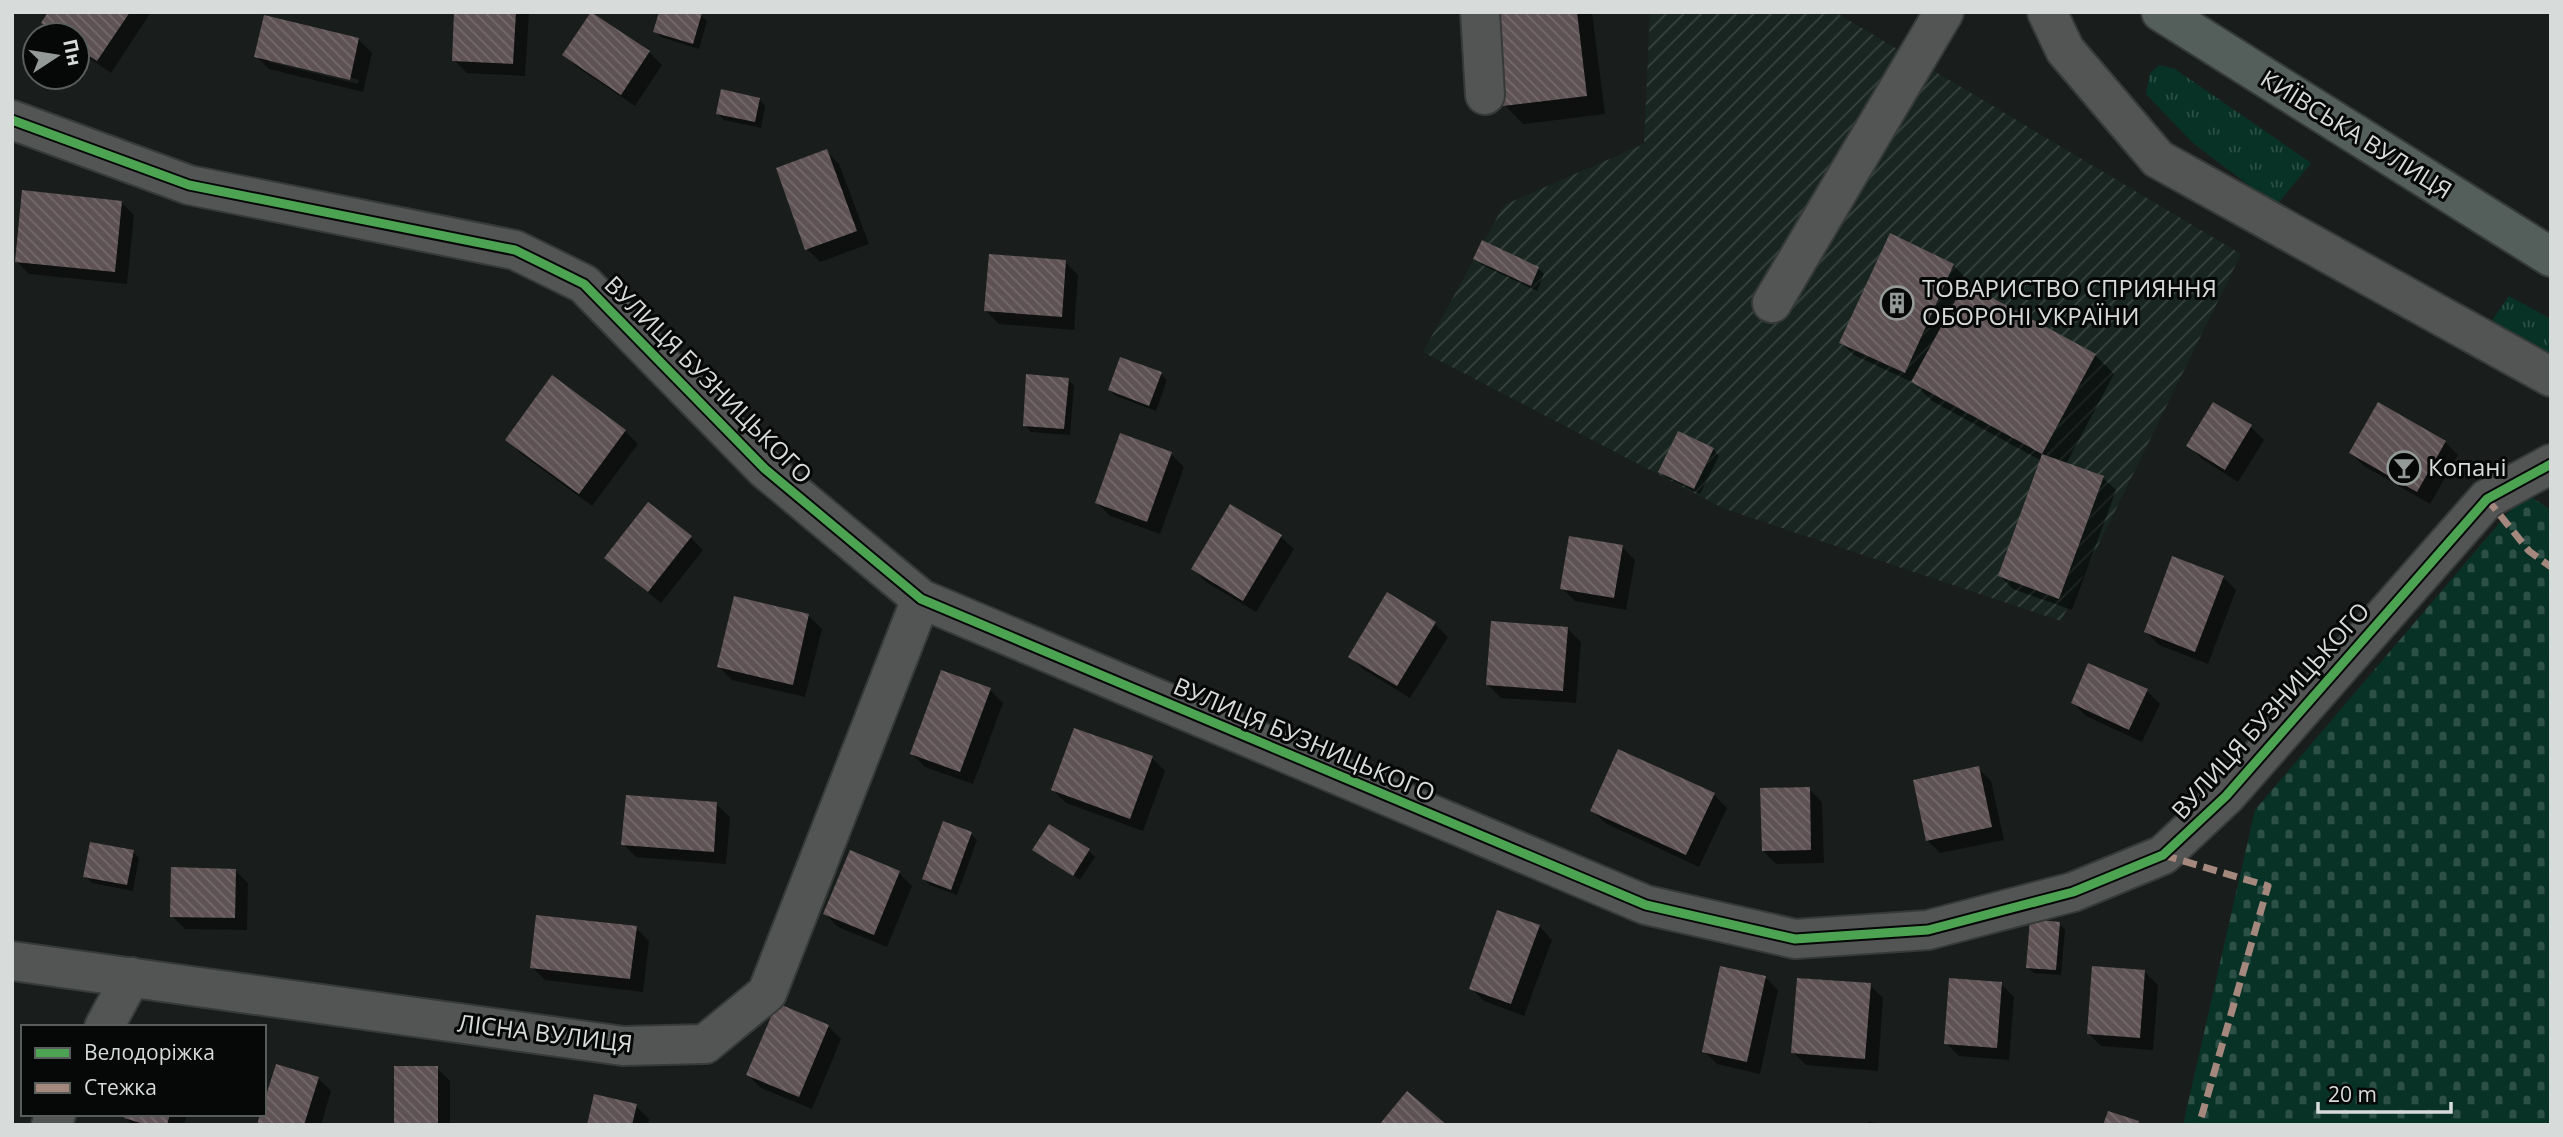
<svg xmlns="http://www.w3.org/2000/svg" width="2563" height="1137" font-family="'Open Sans',sans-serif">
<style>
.industrial{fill:url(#industrial-furrows)}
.grass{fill:url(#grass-tufts)}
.cemetery{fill:url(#cemetery-stones)}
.shadow{fill:#0007;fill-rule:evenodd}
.building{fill:url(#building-back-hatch)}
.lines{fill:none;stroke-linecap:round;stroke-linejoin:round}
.minor-casing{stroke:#363a38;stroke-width:42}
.major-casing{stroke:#363a38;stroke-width:42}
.minor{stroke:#525553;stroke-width:38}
.major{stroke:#545e5a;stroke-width:38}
.quiet{stroke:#a5887d;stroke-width:7;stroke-dasharray:14 7;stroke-linecap:butt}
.cycleway-casing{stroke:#050807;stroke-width:13}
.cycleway{stroke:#4ca352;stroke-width:9}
.labels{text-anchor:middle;stroke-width:6;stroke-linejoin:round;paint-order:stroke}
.street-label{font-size:24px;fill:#d7dcda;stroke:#050807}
.poi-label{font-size:24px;fill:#d7dcda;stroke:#050807;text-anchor:start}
</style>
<defs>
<pattern id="industrial-furrows" width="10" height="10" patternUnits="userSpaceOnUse" patternTransform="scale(1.75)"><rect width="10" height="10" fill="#182520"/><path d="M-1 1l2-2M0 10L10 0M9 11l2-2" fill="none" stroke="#394440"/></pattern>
<pattern id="grass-tufts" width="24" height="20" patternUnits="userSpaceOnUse" patternTransform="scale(1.75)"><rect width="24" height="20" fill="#093227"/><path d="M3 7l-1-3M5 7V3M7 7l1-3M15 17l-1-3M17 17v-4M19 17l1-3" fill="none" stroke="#2c4f46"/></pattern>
<pattern id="cemetery-stones" width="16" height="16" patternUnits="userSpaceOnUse" patternTransform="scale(1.75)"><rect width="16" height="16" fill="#093227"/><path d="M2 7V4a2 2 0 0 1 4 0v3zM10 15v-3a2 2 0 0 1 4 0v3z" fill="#2c4f46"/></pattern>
<pattern id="building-back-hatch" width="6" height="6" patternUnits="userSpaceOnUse" patternTransform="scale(1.75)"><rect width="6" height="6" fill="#5e5254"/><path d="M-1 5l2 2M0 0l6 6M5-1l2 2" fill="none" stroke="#746a6c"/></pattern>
</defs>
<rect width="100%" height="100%" fill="#191e1c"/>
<path class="industrial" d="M 1650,12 L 1835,12 L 2241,254 L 2061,621 L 1725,509 L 1423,352 L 1504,205 L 1644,144 Z"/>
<path class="grass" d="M 2159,65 L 2175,69 L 2311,163 L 2276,206 L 2193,143 L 2146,94 L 2150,73 Z
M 2509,296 L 2551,319 L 2551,365 L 2472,349 Z"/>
<path class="cemetery" d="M 2525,493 L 2551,510 L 2551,1125 L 2183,1125 L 2255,810 Z"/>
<path class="shadow" d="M 50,12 L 151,12 L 111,73 L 77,50 L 77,35 L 55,35 L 43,23 Z
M 456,12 L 529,12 L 525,76 L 467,73 L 454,60 Z
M 661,12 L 693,12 L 701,15 L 707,21 L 699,49 L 661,37 L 655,31 Z
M 1493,12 L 1592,12 L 1605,114 L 1523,124 L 1505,105 Z
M 592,13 L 649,52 L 662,65 L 635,106 L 577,67 L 564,55 Z
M 359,40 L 372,53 L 363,92 L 269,69 L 256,56 ZM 269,58 L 359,80 L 358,84 L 269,62 Z
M 759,99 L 765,106 L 761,128 L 724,120 L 718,114 Z
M 826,151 L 839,164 L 869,244 L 820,262 L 807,249 Z
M 121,202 L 134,215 L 127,284 L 29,274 L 16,261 Z
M 1476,258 L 1538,268 L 1544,274 L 1537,291 L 1482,265 Z
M 1065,262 L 1078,275 L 1074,330 L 999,324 L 986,311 Z
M 1953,265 L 1966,278 L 1964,284 L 2095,355 L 2114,374 L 2066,464 L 2103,478 L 2116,490 L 2072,610 L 2013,589 L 2000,576 L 2042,461 L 1932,401 L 1914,383 L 1854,355 L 1841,343 Z
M 1161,374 L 1167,380 L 1156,411 L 1116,396 L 1110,390 Z
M 1068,379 L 1074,386 L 1070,435 L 1031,432 L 1025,426 Z
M 2214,404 L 2251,427 L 2264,440 L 2238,482 L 2202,459 L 2189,446 Z
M 625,431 L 638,444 L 592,506 L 520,453 L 508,440 Z
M 2445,442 L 2458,455 L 2430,504 L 2364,466 L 2351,453 Z
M 1713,449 L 1719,456 L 1700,494 L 1667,478 L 1661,472 Z
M 1171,454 L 1184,467 L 1160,534 L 1110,516 L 1097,503 Z
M 1231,506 L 1281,537 L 1294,549 L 1256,612 L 1206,582 L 1193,569 Z
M 690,537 L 703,550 L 661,603 L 607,558 Z
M 1622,547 L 1635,560 L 1626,610 L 1575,601 L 1562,588 Z
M 2223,577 L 2236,590 L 2208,664 L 2159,645 L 2146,632 Z
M 1387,595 L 1435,624 L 1448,637 L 1410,698 L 1363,669 L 1350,656 Z
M 809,616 L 822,629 L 805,697 L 732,680 L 719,667 Z
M 1568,629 L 1581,642 L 1576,703 L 1501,698 L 1488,685 Z
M 990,690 L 1003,703 L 973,784 L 925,767 L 912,754 Z
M 2147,691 L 2160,704 L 2142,742 L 2086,716 L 2073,703 Z
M 1152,758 L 1165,771 L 1143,831 L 1066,803 L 1053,790 Z
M 1978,768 L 1991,781 L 2004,840 L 1940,853 L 1927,840 Z
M 1809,789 L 1822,802 L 1824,863 L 1776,864 L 1763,851 Z
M 1714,795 L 1727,808 L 1699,867 L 1605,823 L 1592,810 Z
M 716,804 L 730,817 L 726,864 L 636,857 L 623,844 Z
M 971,834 L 977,840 L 957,895 L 930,885 L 924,879 Z
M 1035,850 L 1088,850 L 1095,857 L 1080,880 Z
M 133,852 L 139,858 L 133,891 L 92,883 L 85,876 Z
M 235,870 L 248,883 L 247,930 L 185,929 L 172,916 Z
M 899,873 L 912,886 L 887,947 L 838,927 L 825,914 Z
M 1498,912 L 1540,927 L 1552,940 L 1524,1016 L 1484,1001 L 1471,988 Z
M 2059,923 L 2065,930 L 2061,975 L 2034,973 L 2027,967 Z
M 636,928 L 649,941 L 643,992 L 545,980 L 532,967 Z
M 2145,972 L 2158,985 L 2153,1050 L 2101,1046 L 2088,1033 Z
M 1765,977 L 1778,990 L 1760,1074 L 1717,1064 L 1704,1051 Z
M 2001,984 L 2014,997 L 2009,1060 L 1959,1056 L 1946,1043 Z
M 1870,985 L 1883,998 L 1878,1071 L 1806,1065 L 1793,1052 Z
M 828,1026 L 841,1039 L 812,1109 L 761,1088 L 748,1075 Z
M 437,1068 L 450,1081 L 450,1125 L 396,1125 Z
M 318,1078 L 331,1091 L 321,1125 L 259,1125 L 264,1114 Z
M 636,1106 L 649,1119 L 648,1125 L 588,1125 Z
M 127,1114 L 187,1114 L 184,1125 L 133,1125 L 126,1118 Z
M 1869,1121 L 1880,1125 L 1867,1125 Z"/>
<path class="building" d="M 48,12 L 130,12 L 97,61 L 77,48 L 77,35 L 58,35 L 41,23 Z
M 454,12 L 516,12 L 513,64 L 452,61 Z
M 591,12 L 650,51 L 621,95 L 562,55 Z
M 659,12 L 702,13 L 693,44 L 653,32 Z
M 1491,12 L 1577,12 L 1587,96 L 1503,106 Z
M 264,15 L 359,38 L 350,80 L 254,57 Z
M 721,89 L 760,98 L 755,122 L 716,114 Z
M 827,149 L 857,231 L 805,250 L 776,168 Z
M 22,190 L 122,201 L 115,272 L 15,262 Z
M 1890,233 L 1954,264 L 1905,373 L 1839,343 Z
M 1482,240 L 1539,267 L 1531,286 L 1473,259 Z
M 989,254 L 1066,260 L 1062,317 L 984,311 Z
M 1965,283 L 2096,354 L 2042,454 L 1911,382 Z
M 1120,357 L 1162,372 L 1149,406 L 1108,390 Z
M 1026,374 L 1069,378 L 1064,429 L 1023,426 Z
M 552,375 L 626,430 L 579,494 L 505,440 Z
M 2213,402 L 2252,425 L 2225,470 L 2186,446 Z
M 2378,402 L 2446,441 L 2417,492 L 2349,453 Z
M 1678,431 L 1714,448 L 1694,489 L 1658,472 Z
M 1120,433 L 1172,452 L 1147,522 L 1095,503 Z
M 2042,454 L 2104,476 L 2059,599 L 1998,576 Z
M 648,502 L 692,536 L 648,592 L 604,558 Z
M 1230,504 L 1282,535 L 1243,601 L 1191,569 Z
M 1569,536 L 1623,545 L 1614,598 L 1560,589 Z
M 2172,556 L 2224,576 L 2195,652 L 2144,632 Z
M 1387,592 L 1436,622 L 1397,686 L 1348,657 Z
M 734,596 L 809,614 L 793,685 L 717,667 Z
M 1491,621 L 1568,627 L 1563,691 L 1486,685 Z
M 2088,663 L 2148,689 L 2129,730 L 2071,703 Z
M 941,670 L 991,688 L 960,772 L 910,754 Z
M 1074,728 L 1153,756 L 1130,819 L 1051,790 Z
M 1618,749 L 1715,793 L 1686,855 L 1590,811 Z
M 1979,766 L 1992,827 L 1926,841 L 1913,780 Z
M 1810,787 L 1811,850 L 1762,851 L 1760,788 Z
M 626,795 L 717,802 L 714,852 L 621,845 Z
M 943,821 L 972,832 L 951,890 L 922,879 Z
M 1049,824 L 1090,849 L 1073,876 L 1032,850 Z
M 90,842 L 134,850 L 127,885 L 83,877 Z
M 850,850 L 900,871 L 874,935 L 823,914 Z
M 171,867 L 236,869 L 235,918 L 170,917 Z
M 1497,910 L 1540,925 L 1511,1004 L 1469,989 Z
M 536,915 L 637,926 L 630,979 L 530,968 Z
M 2030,919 L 2060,922 L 2056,970 L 2026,968 Z
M 1720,966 L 1766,976 L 1747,1062 L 1702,1052 Z
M 2092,966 L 2145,970 L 2140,1038 L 2087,1034 Z
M 1797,978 L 1871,983 L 1865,1059 L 1791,1053 Z
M 1949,978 L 2002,982 L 1997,1048 L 1944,1044 Z
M 777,1003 L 829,1025 L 799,1097 L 746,1075 Z
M 276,1064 L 319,1077 L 304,1125 L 257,1125 L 260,1114 L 264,1114 L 264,1102 Z
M 394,1066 L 438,1066 L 438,1125 L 394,1125 Z
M 1407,1091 L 1447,1125 L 1379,1125 Z
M 594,1094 L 637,1104 L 632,1125 L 587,1125 Z
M 2108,1111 L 2139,1121 L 2138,1125 L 2103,1125 Z
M 125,1114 L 170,1114 L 167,1125 L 147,1125 L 124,1118 Z"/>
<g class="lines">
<defs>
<path id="minor" d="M 1480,12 L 1485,95
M 2047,12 L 2065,50 L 2158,159 L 2551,377
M 12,120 L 189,185 L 515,250 L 584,284 L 765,469 L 921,599 L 1646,905 L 1795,939 L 1928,930 L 2073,892 L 2163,855 L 2226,796 L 2487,499 L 2551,464
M 1772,303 L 1944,12
M 12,961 L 623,1046 L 705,1044 L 767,993 L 921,599
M 104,1027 L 131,977
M 51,1125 L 56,1114"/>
<path id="major" d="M 2161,12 L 2551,257"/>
</defs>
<use href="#minor" class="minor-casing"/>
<use href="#major" class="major-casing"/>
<use href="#minor" class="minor"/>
<use href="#major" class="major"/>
<path class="quiet" d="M 2487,499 L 2529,551 L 2551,567
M 2163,855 L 2268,886 L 2199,1125"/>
<defs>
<path id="cycleway" d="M 12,120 L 189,185 L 515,250 L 584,284 L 765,469 L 921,599 L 1646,905 L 1795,939 L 1928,930 L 2073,892 L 2163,855 L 2226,796 L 2487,499 L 2551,464"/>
</defs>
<use href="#cycleway" class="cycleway-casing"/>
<use href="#cycleway" class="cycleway"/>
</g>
<defs>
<symbol id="building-ring" viewBox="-11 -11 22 22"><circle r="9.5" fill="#050807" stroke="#949a98" stroke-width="1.5"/><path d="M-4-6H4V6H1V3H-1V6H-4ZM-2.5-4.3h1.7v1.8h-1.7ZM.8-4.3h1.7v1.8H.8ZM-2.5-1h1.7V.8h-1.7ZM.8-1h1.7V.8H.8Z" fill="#949a98"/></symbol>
<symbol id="bar-ring" viewBox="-11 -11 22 22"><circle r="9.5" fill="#050807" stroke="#949a98" stroke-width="1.5"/><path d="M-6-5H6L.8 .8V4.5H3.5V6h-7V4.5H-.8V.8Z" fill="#949a98"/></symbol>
</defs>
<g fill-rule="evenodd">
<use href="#building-ring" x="1878" y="284" width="38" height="38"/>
<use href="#bar-ring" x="2385" y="449" width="38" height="38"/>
</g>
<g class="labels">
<g class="street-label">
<text transform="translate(2356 135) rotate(32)" y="8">КИЇВСЬКА ВУЛИЦЯ</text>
<text transform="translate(708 380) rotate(45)" y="8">ВУЛИЦЯ БУЗНИЦЬКОГО</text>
<text transform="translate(2271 711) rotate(-48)" y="8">ВУЛИЦЯ БУЗНИЦЬКОГО</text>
<text transform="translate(1304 740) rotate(23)" y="8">ВУЛИЦЯ БУЗНИЦЬКОГО</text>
<text transform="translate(545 1034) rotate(7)" y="8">ЛІСНА ВУЛИЦЯ</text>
</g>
<g class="poi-label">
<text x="1922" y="297">ТОВАРИСТВО СПРИЯННЯ<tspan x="1922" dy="28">ОБОРОНІ УКРАЇНИ</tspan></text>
<text x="2428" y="476">Копані</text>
</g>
</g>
<rect width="2563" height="1137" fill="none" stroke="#d7dcda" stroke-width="28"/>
<rect x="21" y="1025" width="245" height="91" fill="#050807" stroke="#595d5b" stroke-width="2"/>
<rect x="35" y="1048" width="35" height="10" fill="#4ca352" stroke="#595d5b" stroke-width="2"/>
<text x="84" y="1060" font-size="21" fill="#d7dcda">Велодоріжка</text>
<rect x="35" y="1083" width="35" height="10" fill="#a5887d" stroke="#595d5b" stroke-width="2"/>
<text x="84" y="1095" font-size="21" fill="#d7dcda">Стежка</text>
<g transform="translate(56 56) rotate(78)"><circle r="33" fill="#050807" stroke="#595d5b" stroke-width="2"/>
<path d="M0-5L12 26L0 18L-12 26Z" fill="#949a98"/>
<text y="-10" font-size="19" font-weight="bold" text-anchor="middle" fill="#d7dcda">Пн</text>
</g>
<path d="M2318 1102v10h133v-10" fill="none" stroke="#d7dcda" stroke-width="3.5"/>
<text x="2328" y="1102" font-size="21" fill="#d7dcda" stroke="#050807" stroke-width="5" paint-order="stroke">20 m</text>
</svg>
